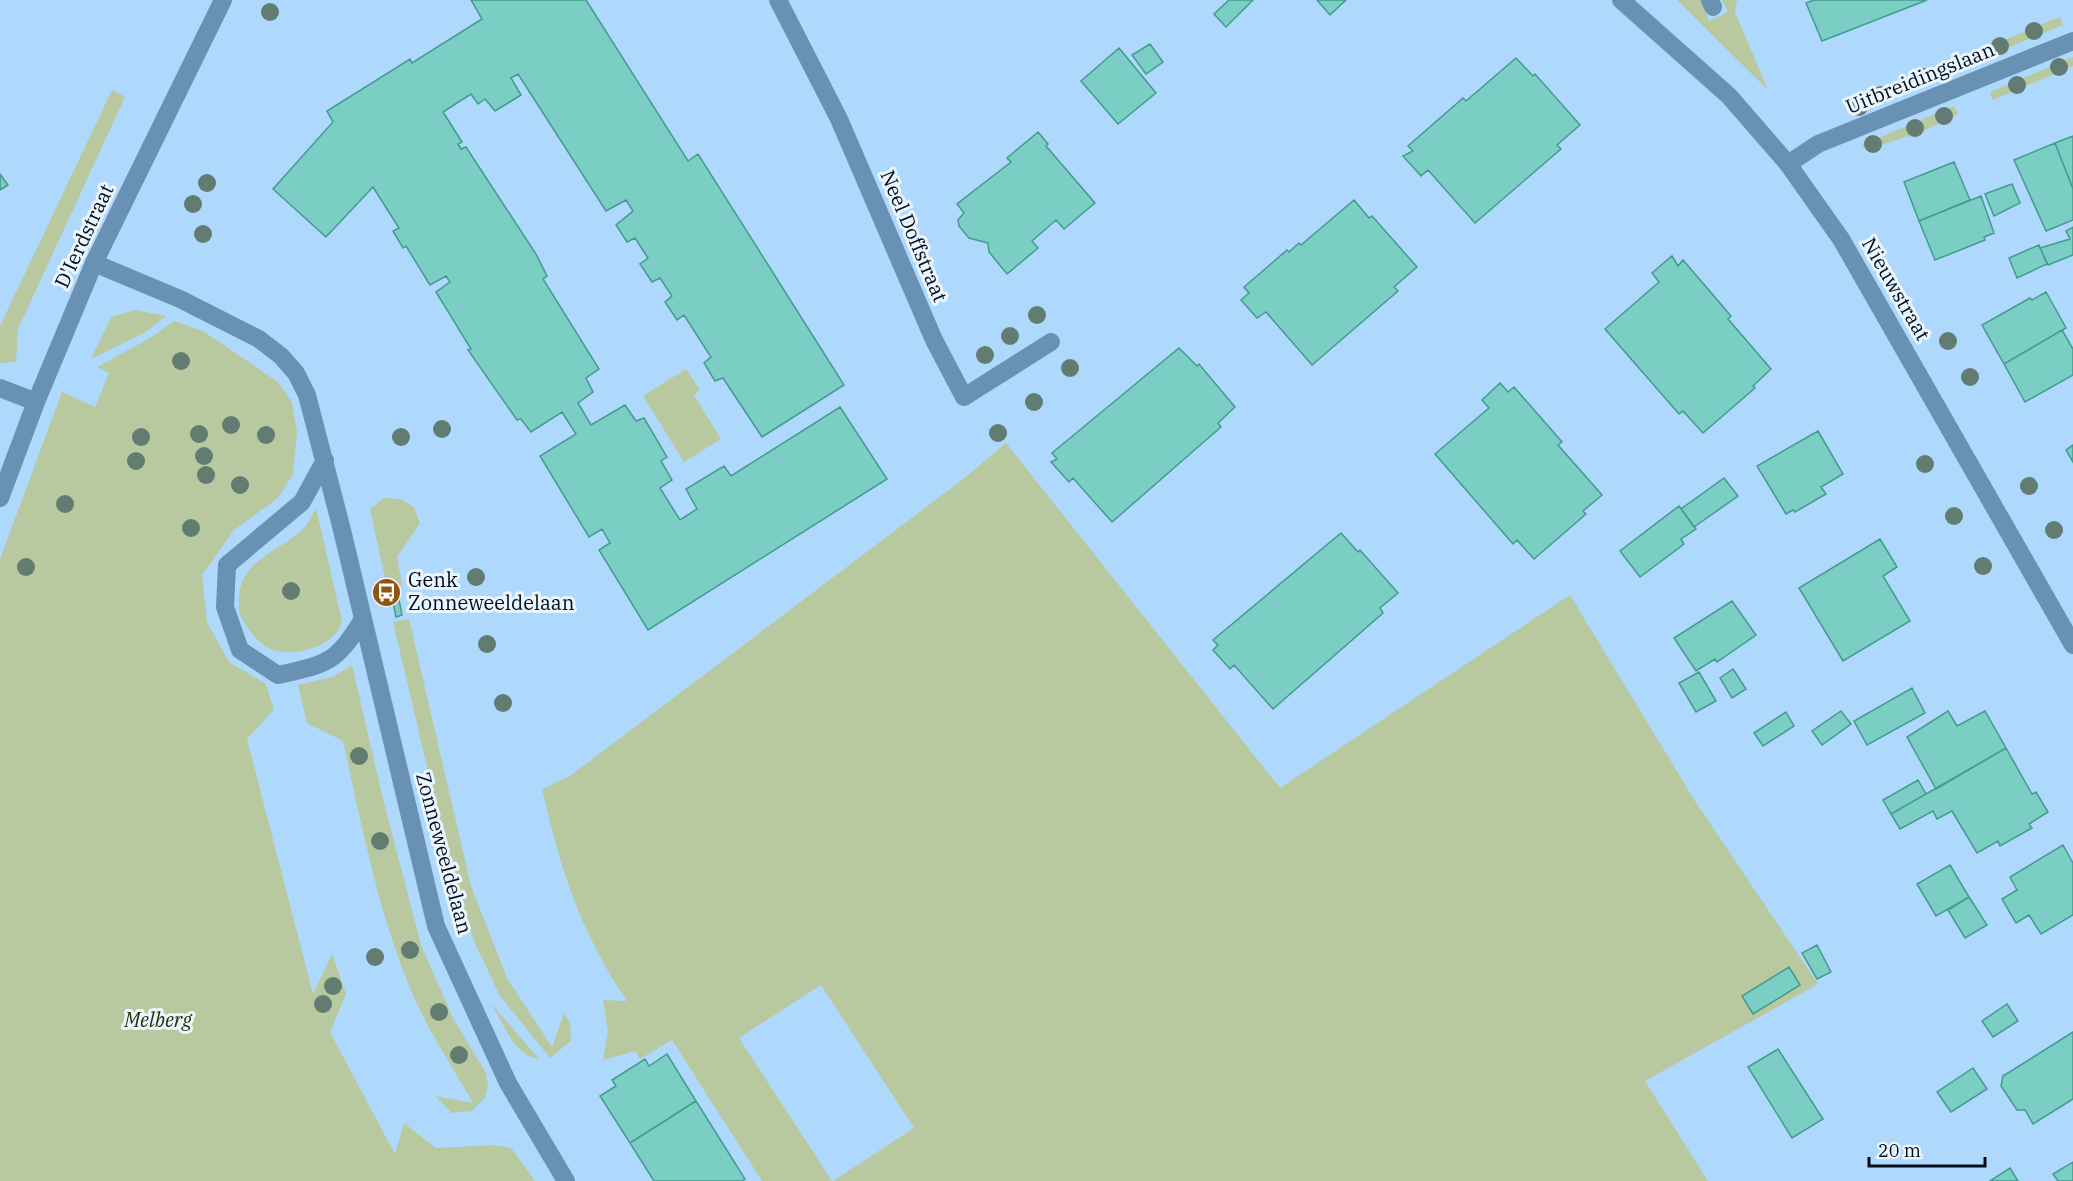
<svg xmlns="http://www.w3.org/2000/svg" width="2073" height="1181" font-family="'IBM Plex Serif',serif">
  <rect width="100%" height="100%" fill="#aed8fc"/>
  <path fill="#b9c99f" d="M1677 0H1701L1709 21 1728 12 1722 0H1737L1735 12 1768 90Z
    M2060 17 2063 25 1973 62 1970 54Z
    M2073 57V66L1993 100 1990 92Z
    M1935 69 1939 76 1850 114 1846 106Z
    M112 90 125 97 18 329 16 362 0 363V326Z
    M1954 106 1958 114 1924 131 1866 150 1862 145Z
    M135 310 166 316 146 332 91 359 111 317Z
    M174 321 203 331 278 382 292 402 297 432 293 474 278 498 234 530 202 575 207 622 229 662 266 684 274 710 247 739 313 994 332 954 346 994 330 1032 395 1154 404 1123 436 1148 492 1145 511 1148 535 1181H0V559L62 392 95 407 109 373 97 367 150 338Z
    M686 369 700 390 694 395 721 439 684 462 643 396Z
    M1006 443 1280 788 1570 595 1695 801 1818 984 1645 1081 1708 1181H833L914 1128 821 985 739 1038 832 1181H762L672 1040 640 1059 635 1051 603 1060 608 1031 603 1000 627 1001C580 931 561 871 542 789L570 776 962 480Z
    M384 498 400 499 414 507 420 523 397 557 402 586 387 588 370 509Z
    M316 508 342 621C336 645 299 656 277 651 262 648 248 631 241 617 238 612 239 605 239 599 239 560 281 551 304 528 309 523 312 515 316 508Z
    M409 619 471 886 507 978 552 1047 564 1013 570 1023 571 1041 550 1058 500 996 475 943 452 873 393 622Z
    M352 665 382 795 421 945 453 1018 486 1073 488 1087 484 1099 471 1111 452 1113 435 1096 473 1103C451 1064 425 1026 408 983 377 906 361 822 343 741L307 723 298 685 332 677Z
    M491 1003 539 1059C514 1056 503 1022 491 1003Z"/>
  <path fill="#7acec3" stroke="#449a8f" stroke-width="1.5" d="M471 0H586L688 161 698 154 844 385 762 437 723 378 715 381 704 363 711 357 684 315 677 320 665 302 672 296 660 278 652 282 640 264 648 258 635 238 627 242 616 225 633 211 626 200 606 211 518 74 511 78 521 95 495 111 485 99 478 104 471 94 443 112 462 142 458 144 461 149 466 147 536 254 547 276 543 279 599 369 586 378 593 392 578 403 591 425 625 405 636 421 644 418 667 457 661 461 672 480 660 488 680 520 697 509 686 489 724 466 731 476 840 407 887 479 648 630 599 550 610 543 602 529 589 537 540 456 576 434 562 412 531 432 521 419 517 420 468 350 471 349 436 292 450 282 446 276 430 285 406 246 403 248 393 231 399 228 373 187 326 237 273 189 333 122 327 111 410 59 412 63 482 19Z
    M1229 0H1253L1226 27 1214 14Z
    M1317 0H1346L1330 15Z
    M1814 0H1927L1822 41 1806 3Z
    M1150 44 1163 62 1146 74 1132 55Z
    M1119 48 1156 93 1118 124 1081 81Z
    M1516 58 1533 76 1535 74 1580 125 1557 145 1561 149 1475 223 1428 170 1421 176 1403 156 1413 151 1408 146 1463 98 1466 101Z
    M1038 132 1048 144 1046 146 1095 203 1064 229 1056 220 1032 241 1038 248 1007 274 989 252 988 243 969 238 959 226 958 220 964 213 957 204 1011 162 1007 158Z
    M2073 136V189L2055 143Z
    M2055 143 2073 189V220L2046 231 2014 160Z
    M1954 162 1970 200 1919 221 1904 182Z
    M0 174 8 185 0 190Z
    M2012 184 2020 203 1994 216 1985 194Z
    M1981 196 1994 233 1984 237 1985 240 1935 260 1919 221Z
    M1354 200 1369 218 1372 216 1417 267 1394 287 1398 291 1312 365 1266 312 1257 318 1241 300 1249 293 1244 287 1287 250 1289 252 1299 243 1301 245Z
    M2073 227V255L2048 265 2040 248 2070 239 2066 231Z
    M2039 245 2047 264 2017 278 2009 258Z
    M1672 256 1678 266 1683 260 1731 316 1728 319 1771 369 1753 386 1755 388 1703 433 1683 411 1679 414 1605 329 1659 282 1652 273Z
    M2046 292 2066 328 2004 364 1982 325 2030 298 2032 300Z
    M2062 330 2073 349V375L2025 402 2004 364Z
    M1179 348 1197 366 1199 364 1235 407 1218 423 1221 427 1112 522 1073 478 1069 482 1051 462 1057 459 1052 453Z
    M1500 383 1508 392 1514 387 1562 442 1558 445 1602 495 1583 511 1586 514 1534 559 1517 540 1513 544 1435 454 1489 408 1482 400Z
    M1818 431 1843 474 1821 487 1826 494 1795 512 1793 510 1786 514 1757 466Z
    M2073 445V462L2066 450Z
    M1724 478 1738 496 1694 527 1681 509Z
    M1679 506 1696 529 1681 539 1684 544 1640 577 1620 551Z
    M1341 533 1358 552 1360 550 1398 593 1380 608 1383 613 1273 709 1234 665 1230 669 1213 650 1218 645 1213 640Z
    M1880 539 1897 567 1883 576 1910 621 1843 661 1799 588Z
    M398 595 402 615 396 617 392 596Z
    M1732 601 1756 635 1717 662 1715 659 1696 671 1674 638Z
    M1733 669 1746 689 1732 698 1720 678Z
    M1699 672 1716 701 1696 712 1679 683Z
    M1912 688 1925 713 1867 745 1854 721Z
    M1841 711 1851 724 1822 745 1812 731Z
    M1948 711 1957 726 1985 711 2006 748 1936 789 1907 737Z
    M1786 712 1794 726 1763 746 1754 733Z
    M2006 748 2032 794 2036 792 2048 812 2029 824 2032 828 2000 846 1998 841 1977 853 1952 811 1937 819 1933 811 1900 829 1891 814Z
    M1918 780 1926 794 1891 814 1883 800Z
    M2063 845 2073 863V915L2041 934 2029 915 2016 923 2002 899 2017 890 2010 877Z
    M1950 865 1969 897 1936 916 1917 884Z
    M1969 897 1987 925 1965 938 1948 910Z
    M1817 945 1831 972 1817 979 1802 953Z
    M1789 967 1800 985 1753 1014 1742 996Z
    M2007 1004 2018 1021 1993 1037 1982 1021Z
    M2073 1032V1099L2033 1124 2025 1110H2017L2001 1086 2003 1076Z
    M1778 1049 1823 1119 1792 1138 1748 1067Z
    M667 1054 696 1101 630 1143 600 1096 616 1086 612 1080 645 1059 649 1066Z
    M1973 1068 1987 1089 1951 1112 1937 1092Z
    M696 1101 745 1179 742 1181H654L630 1143Z
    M2073 1162V1181H2058L2053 1174Z
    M2010 1168 2018 1181H1990Z"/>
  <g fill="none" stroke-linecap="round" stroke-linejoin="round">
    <path stroke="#6991b3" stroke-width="18" d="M778 0 839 119 934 340 964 397 1051 342
      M1621 0 1729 96 1788 164 1841 239 2073 645
      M1710 0 1713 7
      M1788 164 1818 144 2073 41
      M94 263 180 299 259 339 281 356 296 373 307 395 342 530 436 926 508 1083 566 1181
      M0 388 36 402
      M325 460 302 502 227 565 225 607 240 650 278 675C328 664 336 663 363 619
      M0 498 36 402 94 263 223 0"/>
  </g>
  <g fill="#627c71">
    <circle cx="270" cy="12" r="9"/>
    <circle cx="2034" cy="31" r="9"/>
    <circle cx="2000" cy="46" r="9"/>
    <circle cx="2059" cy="67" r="9"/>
    <circle cx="1925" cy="77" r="9"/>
    <circle cx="2017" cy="85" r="9"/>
    <circle cx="1881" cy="95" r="9"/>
    <circle cx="1859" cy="107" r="9"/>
    <circle cx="1944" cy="116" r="9"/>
    <circle cx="1915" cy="128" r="9"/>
    <circle cx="1873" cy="144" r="9"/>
    <circle cx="207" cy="183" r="9"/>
    <circle cx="193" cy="204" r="9"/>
    <circle cx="203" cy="234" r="9"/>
    <circle cx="1037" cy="315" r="9"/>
    <circle cx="1010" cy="336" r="9"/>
    <circle cx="1948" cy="341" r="9"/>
    <circle cx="985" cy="355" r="9"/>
    <circle cx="181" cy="361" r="9"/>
    <circle cx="1070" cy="368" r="9"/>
    <circle cx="1970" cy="377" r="9"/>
    <circle cx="1034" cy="402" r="9"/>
    <circle cx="231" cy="425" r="9"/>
    <circle cx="442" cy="429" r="9"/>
    <circle cx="998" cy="433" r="9"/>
    <circle cx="199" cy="434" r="9"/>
    <circle cx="266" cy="435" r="9"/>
    <circle cx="141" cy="437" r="9"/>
    <circle cx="401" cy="437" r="9"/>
    <circle cx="204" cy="456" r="9"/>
    <circle cx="136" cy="461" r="9"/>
    <circle cx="1925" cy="464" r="9"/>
    <circle cx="206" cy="475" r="9"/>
    <circle cx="240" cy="485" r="9"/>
    <circle cx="2029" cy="486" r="9"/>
    <circle cx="65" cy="504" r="9"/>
    <circle cx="1954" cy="516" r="9"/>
    <circle cx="191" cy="528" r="9"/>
    <circle cx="2054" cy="530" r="9"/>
    <circle cx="1983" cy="566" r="9"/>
    <circle cx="26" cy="567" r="9"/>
    <circle cx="476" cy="577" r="9"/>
    <circle cx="291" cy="591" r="9"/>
    <circle cx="487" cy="644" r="9"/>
    <circle cx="503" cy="703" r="9"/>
    <circle cx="359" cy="756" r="9"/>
    <circle cx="380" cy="841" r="9"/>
    <circle cx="410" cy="950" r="9"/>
    <circle cx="375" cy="957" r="9"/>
    <circle cx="333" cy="986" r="9"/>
    <circle cx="323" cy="1004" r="9"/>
    <circle cx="439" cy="1012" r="9"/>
    <circle cx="459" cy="1055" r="9"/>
  </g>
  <defs>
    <symbol id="bus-disc" viewBox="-11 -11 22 22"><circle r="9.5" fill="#8f560f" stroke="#ebf5fe"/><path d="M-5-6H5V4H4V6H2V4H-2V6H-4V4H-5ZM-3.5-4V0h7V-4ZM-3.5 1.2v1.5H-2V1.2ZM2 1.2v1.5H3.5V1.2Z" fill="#fff"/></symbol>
  </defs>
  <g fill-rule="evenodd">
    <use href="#bus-disc" x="370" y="576" width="33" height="33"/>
  </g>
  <g text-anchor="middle" stroke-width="6" stroke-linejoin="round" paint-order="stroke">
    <g font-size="20" fill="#000e1d" stroke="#ebf5fe">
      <text transform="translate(1920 78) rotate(-22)" y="7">Uitbreidingslaan</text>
      <text transform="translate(84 236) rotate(-65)" y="7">D'Ierdstraat</text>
      <text transform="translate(914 236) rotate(67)" y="7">Neel Doffstraat</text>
      <text transform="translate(1896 289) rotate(60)" y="7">Nieuwstraat</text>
      <text transform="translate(444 853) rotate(75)" y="7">Zonneweeldelaan</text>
    </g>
    <g font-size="20" fill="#000e1d" stroke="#ebf5fe" text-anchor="start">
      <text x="408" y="587">Genk<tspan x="408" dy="23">Zonneweeldelaan</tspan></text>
    </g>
    <g font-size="20" font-style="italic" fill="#233000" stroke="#ebf5fe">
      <text x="158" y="1027">Melberg</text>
    </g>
  </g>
  <path d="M1869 1157v9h116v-9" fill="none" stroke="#000e1d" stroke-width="3"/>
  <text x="1878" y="1157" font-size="18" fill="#000e1d" stroke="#ebf5fe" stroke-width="4.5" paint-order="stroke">20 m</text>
</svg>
